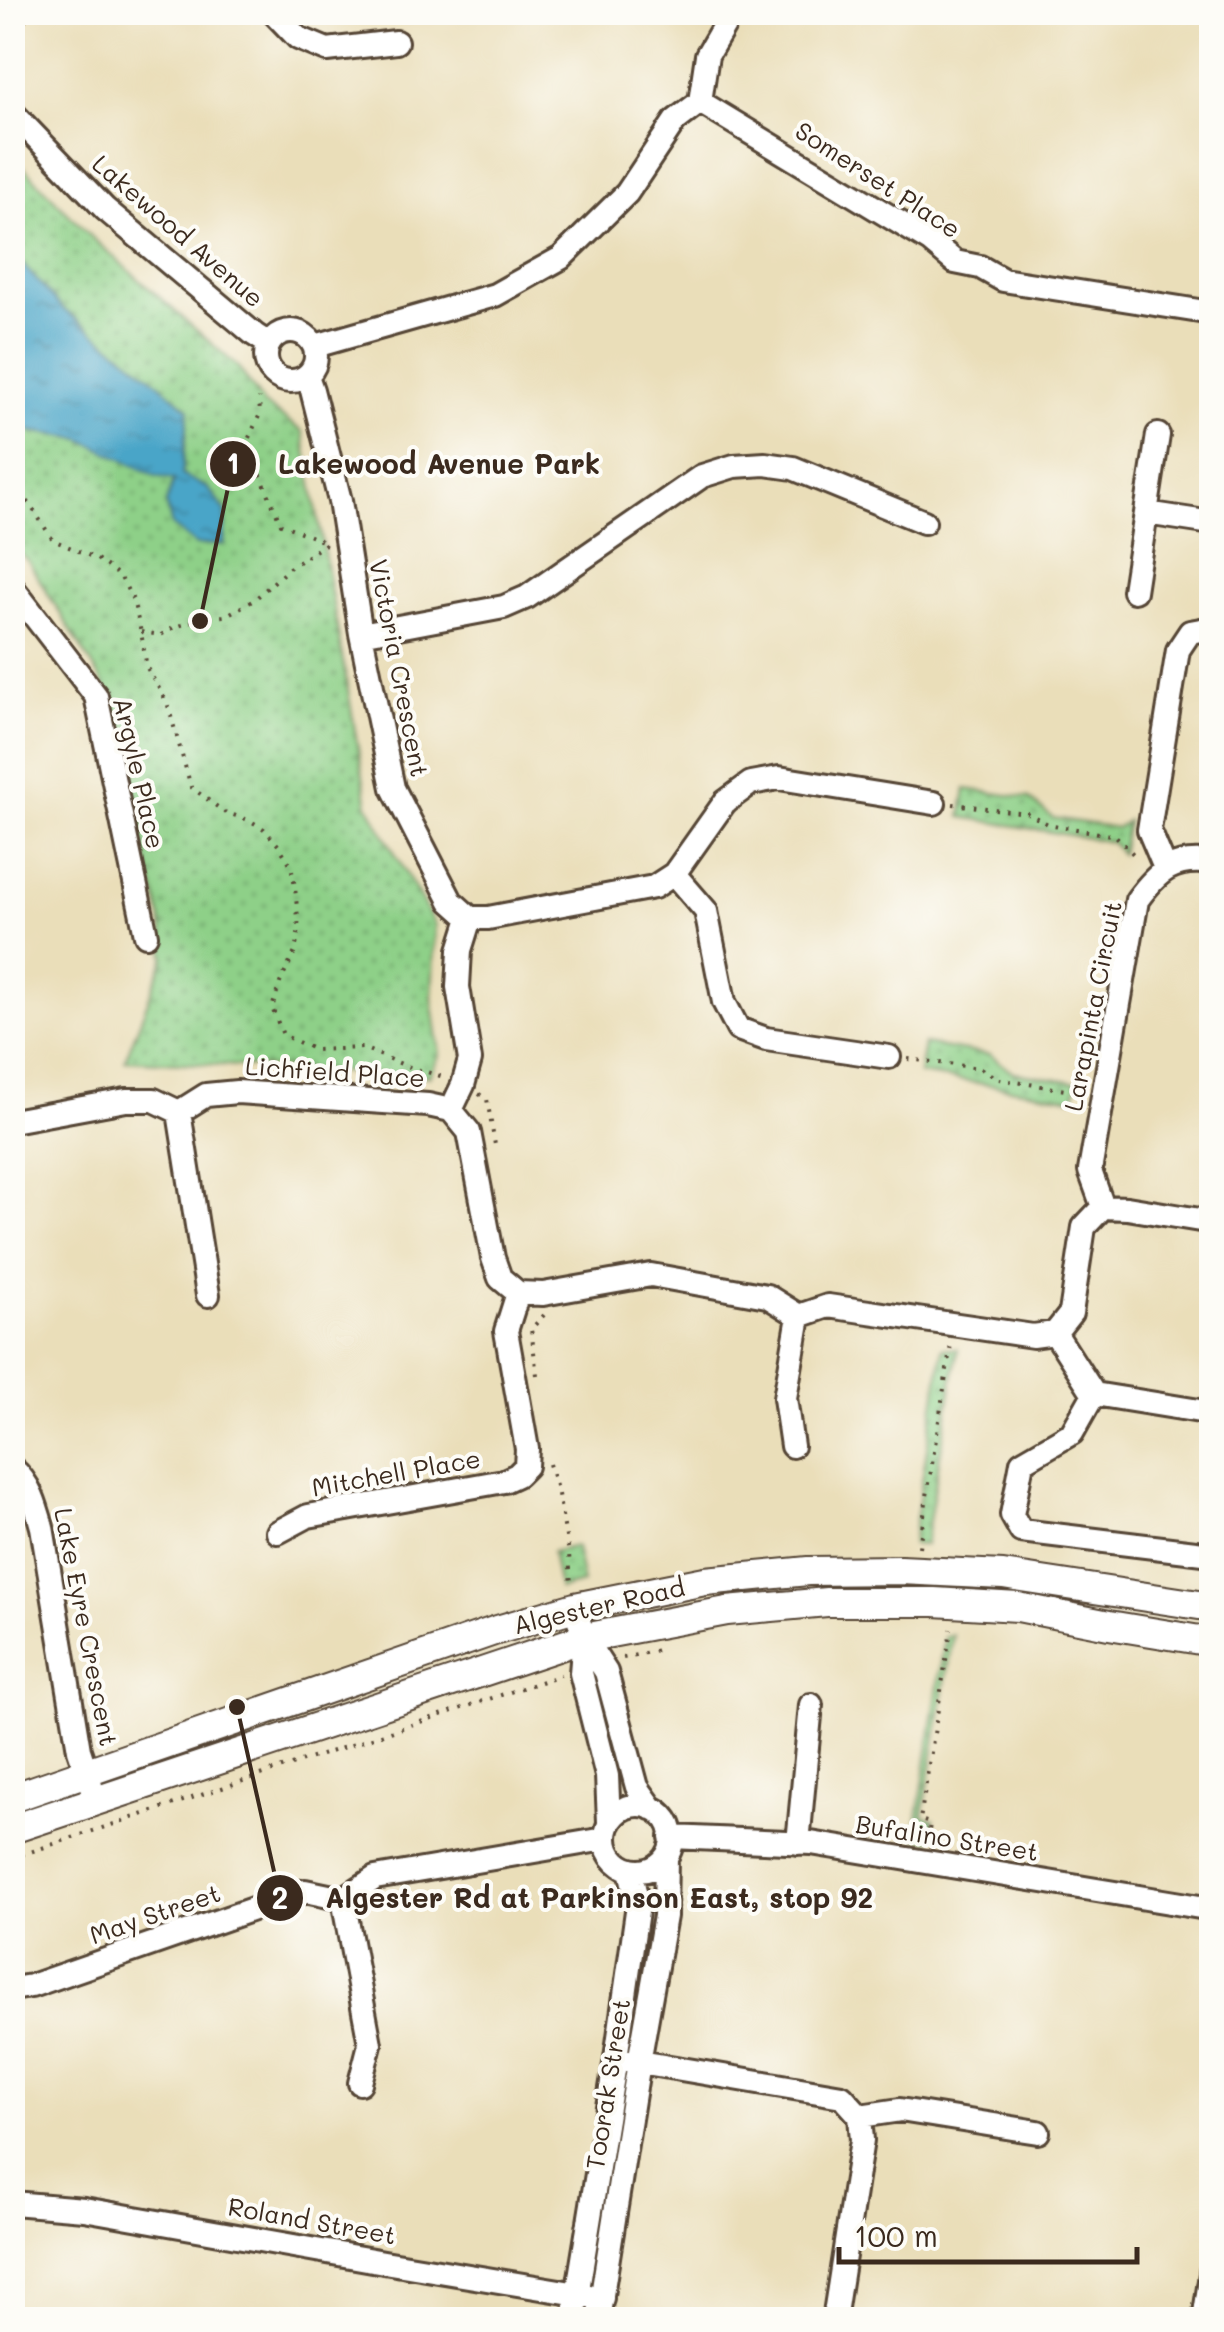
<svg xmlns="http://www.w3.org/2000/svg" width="1224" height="2332" font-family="Mali,sans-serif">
  <defs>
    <pattern id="green-dots" width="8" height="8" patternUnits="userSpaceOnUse" patternTransform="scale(2.5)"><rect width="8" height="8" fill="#8ed088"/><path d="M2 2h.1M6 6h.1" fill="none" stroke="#75a96f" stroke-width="1.8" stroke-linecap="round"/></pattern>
    <pattern id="water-ripples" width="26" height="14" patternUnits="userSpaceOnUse" patternTransform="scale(2.5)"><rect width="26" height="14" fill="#4aa5c8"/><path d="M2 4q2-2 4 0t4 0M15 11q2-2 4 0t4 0" fill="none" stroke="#3f87a2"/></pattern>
  </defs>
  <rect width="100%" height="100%" fill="#fdfcf7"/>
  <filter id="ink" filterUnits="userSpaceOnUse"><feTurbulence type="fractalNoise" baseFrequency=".01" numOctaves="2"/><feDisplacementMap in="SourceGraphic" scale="20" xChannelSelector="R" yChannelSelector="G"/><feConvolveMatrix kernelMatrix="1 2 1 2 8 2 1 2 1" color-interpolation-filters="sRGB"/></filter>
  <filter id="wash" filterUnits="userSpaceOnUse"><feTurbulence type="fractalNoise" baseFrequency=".0048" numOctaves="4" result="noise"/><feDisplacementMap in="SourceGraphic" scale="40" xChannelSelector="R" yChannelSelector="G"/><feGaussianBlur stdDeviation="2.25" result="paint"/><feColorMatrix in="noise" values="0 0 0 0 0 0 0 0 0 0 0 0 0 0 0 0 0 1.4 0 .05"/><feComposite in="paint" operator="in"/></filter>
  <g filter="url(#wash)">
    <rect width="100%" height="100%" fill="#eadeb9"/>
    <path fill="url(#green-dots)" stroke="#647d53" stroke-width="2.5" d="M13 156 88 234 238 367 264 404 303 432 368 805 435 925 432 998 440 1054 429 1076 125 1060 165 957 161 916 102 681 28 561 13 547Z
      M966 789 1028 798 1053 818 1117 828 1127 821 1121 854 1111 842 961 817Z
      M924 1044 990 1055 1013 1072 1077 1082 1074 1098 919 1074Z
      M943 1348 958 1349 925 1545 912 1544Z
      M576 1546 583 1583 559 1589 552 1552Z
      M953 1635 923 1816 934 1819 931 1841 915 1838 945 1637Z"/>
    <path fill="url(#water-ripples)" stroke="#426873" stroke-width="2.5" d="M13 254 63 309 136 364 189 409 182 475 208 488 226 512 224 544 196 545 172 526 166 503 174 480 156 476 81 439 16 429 13 426Z"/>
  </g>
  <g filter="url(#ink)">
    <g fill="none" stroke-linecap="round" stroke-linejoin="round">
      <defs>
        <path id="minor" d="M273 12 298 38 327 50 396 42
          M12 14 16 12
          M700 102 930 241 955 262 980 267 1003 280 1212 313
          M12 112 105 209 255 335 269 344
          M266 356a25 25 0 1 1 50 0a25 25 0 1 1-50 0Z
          M315 346 495 295 561 258 627 193 675 121 700 102 707 55 732 12
          M307 376 312 390 340 501 361 634 393 788 451 901 470 918H488L654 887 674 874 725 802 751 783 779 778 934 803
          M1146 513 1212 523
          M12 587 96 696 146 935
          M1134 591 1158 435
          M361 634 504 607 527 597 702 476 734 466 765 464 793 468 924 522
          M1165 868 1149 830 1178 650 1190 632 1212 628
          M674 874 706 911 724 1002 738 1029 766 1039 889 1057
          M451 1110 463 1085 470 1060 458 987 460 950 470 918
          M179 1112 208 1295
          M12 1121 126 1100H154L179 1112 206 1095 237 1092 428 1105 451 1110 469 1132 493 1258 500 1278 518 1293 543 1294 651 1275 767 1296 799 1316 828 1306 1033 1336 1055 1333
          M1103 1207 1090 1171 1137 900C1158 871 1174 857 1212 863
          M1103 1207 1127 1208 1212 1222
          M1055 1333 1094 1394 1212 1413
          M1055 1333 1071 1313 1084 1227 1103 1207
          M1094 1394 1072 1433 1022 1462 1012 1515 1021 1531 1212 1554
          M792 1446 785 1398 799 1316
          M12 1468C30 1483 36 1505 42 1527L79 1750 91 1786
          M278 1532 308 1516 504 1481 517 1475 526 1466 527 1449 506 1331 518 1293
          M575 1607 584 1638 606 1672 637 1787 652 1808
          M584 1638 581 1673 607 1776 609 1822
          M606 1838a33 33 0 1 1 66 0a33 33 0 1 1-66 0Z
          M671 1837 811 1843 1212 1909
          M798 1843 811 1705
          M343 1899 370 2044 360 2083
          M12 1989 31 1986 305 1891 343 1899 375 1878 605 1839
          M616 2058 842 2096 860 2116 862 2140 834 2320
          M860 2116 900 2110 1038 2132
          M12 2203 84 2209 384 2262 602 2298
          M573 2320 616 2058 638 1904 630 1870
          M598 2320 639 2062 665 1916 666 1857
          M1204 2320 1212 2267"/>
        <path id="major" d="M12 1798 494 1631 575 1607 705 1581 808 1571 901 1570 1003 1575 1212 1607
          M12 1829 584 1638 727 1611 827 1602H934L1018 1607 1109 1625 1212 1642"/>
      </defs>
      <use href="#minor" stroke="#554535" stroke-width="28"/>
      <use href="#major" stroke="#554535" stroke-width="32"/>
      <path stroke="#554535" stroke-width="4" stroke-dasharray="2.5 8" stroke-linecap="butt" d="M12 488 23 494 53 540 97 559 120 576 133 600 141 632 147 668 167 702 191 787 224 812 249 820 264 829 279 846 291 865 295 887 299 929 295 952 280 983 272 1008 283 1035 315 1050 363 1048 406 1066 444 1077
        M141 632 161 635 173 628 202 618 225 616 254 600 289 568 327 543 281 524 247 442 260 414 259 398
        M953 804 1027 813 1048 824 1116 836 1136 857
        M908 1059 980 1068 998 1079 1084 1093
        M479 1094 487 1099 495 1145
        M537 1375 531 1329 544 1315
        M549 1464 557 1489 569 1553 571 1587
        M919 1547 951 1344
        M623 1658 662 1649
        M928 1840 930 1823 920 1820 951 1629
        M12 1858 561 1675"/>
      <use href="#minor" stroke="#fff" stroke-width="22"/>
      <use href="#major" stroke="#fff" stroke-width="28"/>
    </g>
  </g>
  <g text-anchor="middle" stroke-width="8" stroke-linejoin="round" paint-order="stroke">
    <g font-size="25" fill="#3b2a1e" stroke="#fdfcf7">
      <text transform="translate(878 180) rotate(33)" y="9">Somerset Place</text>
      <text transform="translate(178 231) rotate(41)" y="9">Lakewood Avenue</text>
      <text transform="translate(399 668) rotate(79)" y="9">Victoria Crescent</text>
      <text transform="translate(139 773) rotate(77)" y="9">Argyle Place</text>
      <text transform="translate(1093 1006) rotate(-79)" y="9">Larapinta Circuit</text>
      <text transform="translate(335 1072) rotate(4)" y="9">Lichfield Place</text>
      <text transform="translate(396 1473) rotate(-10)" y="9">Mitchell Place</text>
      <text transform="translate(599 1606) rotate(-13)" y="9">Algester Road</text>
      <text transform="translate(86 1627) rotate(79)" y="9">Lake Eyre Crescent</text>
      <text transform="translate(947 1838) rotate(9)" y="9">Bufalino Street</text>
      <text transform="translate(155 1914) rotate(-19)" y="9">May Street</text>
      <text transform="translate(608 2084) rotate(-81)" y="9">Toorak Street</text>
      <text transform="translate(312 2221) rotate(10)" y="9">Roland Street</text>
    </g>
  </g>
  <path fill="none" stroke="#3b2a1e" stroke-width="4" d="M200 621L233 464M237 1707L280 1898"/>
  <g fill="#3b2a1e" stroke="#fdfcf7" stroke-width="4">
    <circle cx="200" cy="621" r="10"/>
    <circle cx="237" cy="1707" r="10"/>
    <circle cx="233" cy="464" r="25"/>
    <circle cx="280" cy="1898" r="25"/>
  </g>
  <g font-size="30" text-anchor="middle" font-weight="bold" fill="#fff">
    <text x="233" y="474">1</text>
    <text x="280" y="1909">2</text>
  </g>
  <g font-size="28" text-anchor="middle" font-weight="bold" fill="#3b2a1e" stroke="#fdfcf7" stroke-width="8" stroke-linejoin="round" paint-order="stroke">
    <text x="439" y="474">Lakewood Avenue Park</text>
    <text x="599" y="1908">Algester Rd at Parkinson East, stop 92</text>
  </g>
  <rect width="1224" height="2332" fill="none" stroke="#fdfcf7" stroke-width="50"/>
  <path d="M839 2247v15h298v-15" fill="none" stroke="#3b2a1e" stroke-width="5"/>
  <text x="854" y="2247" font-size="30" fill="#3b2a1e" stroke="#fdfcf7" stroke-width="8" paint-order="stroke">100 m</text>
</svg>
